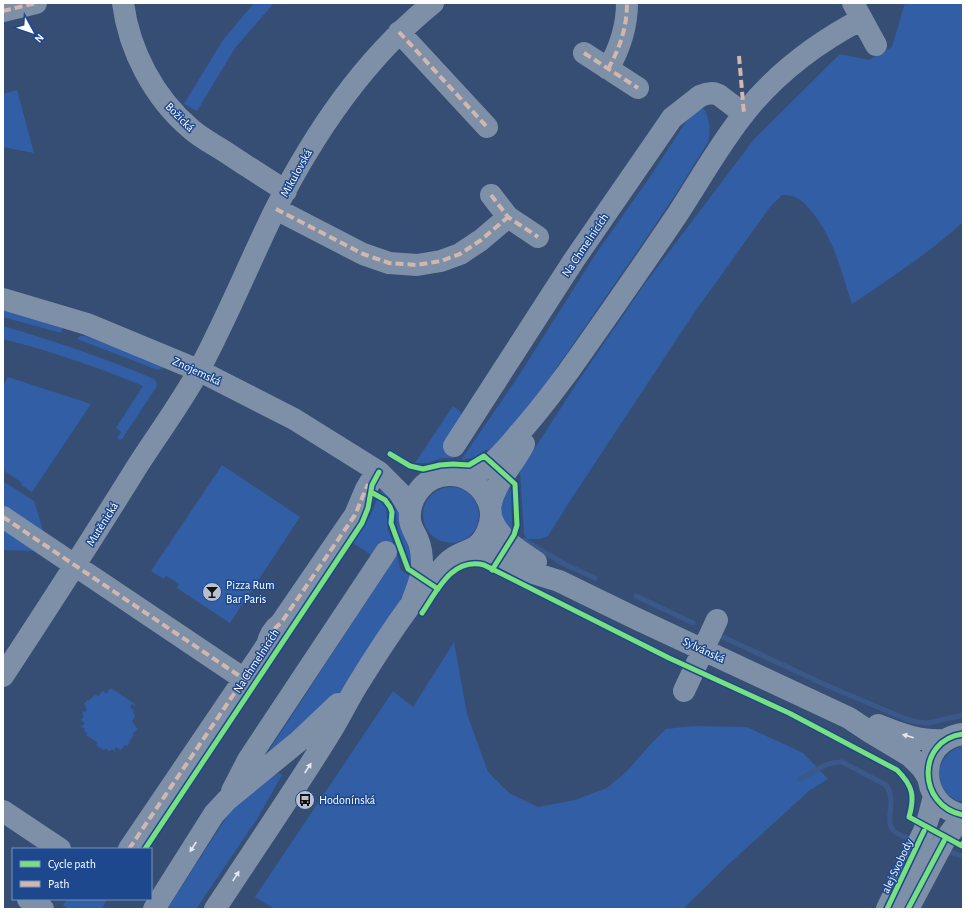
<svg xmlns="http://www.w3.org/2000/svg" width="966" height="912" font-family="'Alegreya Sans',sans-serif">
  <rect width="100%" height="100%" fill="#374e74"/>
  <path fill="#315ea4" d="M254 3H274L235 48 197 111 184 104 223 40Z
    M905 3H963V222C929 253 891 278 852 304 841 271 834 238 811 211 806 204 800 198 792 196 789 195 785 195 782 195L770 207 694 313 568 504 548 536 540 539H527L524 534 520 471 577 383 644 285 755 138 840 54 869 60 892 47Z
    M17 90 34 153 3 147V94Z
    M699 107 705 110C710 121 711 130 708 142L677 192 647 237 540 392 493 450H485L476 457 461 460 518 377 595 255 650 177 691 114Z
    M3 310 63 328 61 333 3 317Z
    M3 326C54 341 105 358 154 379L156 382 157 386 122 439 120 440 117 438 121 432 116 428 143 386C97 367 51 351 3 339Z
    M80 336H85L165 364 163 368 158 370 77 339Z
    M8 377 91 404 32 492 21 485 22 483 3 470V386Z
    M453 406 460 411 464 419 458 454 453 458H442L428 463H415Z
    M222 465 300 517 230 623 177 588 179 584 166 576 164 579 151 571Z
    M3 481 34 501 46 540 3 508Z
    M383 486 398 499 414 567 409 562 398 531 395 507 391 500 380 492Z
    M509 486 511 492 512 527 508 535 498 511Z
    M423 515a28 28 0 1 1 56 0a28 28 0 1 1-56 0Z
    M377 499 383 503 386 508 388 530 397 553 400 569 412 578 399 604 340 693 330 704 268 752 395 558 373 556 353 543 371 514Z
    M3 525 39 551 3 550Z
    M454 642 467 714 488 772 509 793 538 807 575 800 607 788 626 772 649 746 666 729 693 726 747 727 803 753 828 779 810 790 731 862 683 909H275L255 897 393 691 413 707Z
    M111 688 136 705 135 706 132 704 130 708 134 710 133 713 135 715 134 717 136 719 134 718 132 721 137 729 135 732H133L134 734 130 741 128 740 130 742 127 746 125 745 121 750 116 747 114 750 116 751 115 752 112 749 110 751 106 749 103 750 96 745 98 743 86 735 87 733 84 731 85 729 81 726V725L83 726 85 723 81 720 84 716 82 715 83 713 81 711 85 712 87 709 85 707 86 706 84 704 87 700 89 701 90 699H91L95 694 98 696 103 691 107 694 109 689 110 690Z
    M963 746V802C931 795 932 754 963 746Z
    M280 773 282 775 257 819 196 909H167L235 804 263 782Z
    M67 899H107L102 909H68L63 905Z"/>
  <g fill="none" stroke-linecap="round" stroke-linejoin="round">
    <path stroke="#3b588b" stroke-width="5" d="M524 540 566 565 595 578
      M636 596 693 623
      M723 637 828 686 906 719 917 722 928 723 963 715
      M800 779C814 772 827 761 842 762L886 785C898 802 883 821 894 831 899 836 908 838 915 840
      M945 850 961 856 963 855"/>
    <path stroke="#7e8fa8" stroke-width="22" d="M123 3C129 50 154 98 191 129 201 138 213 144 224 151 245 165 265 178 286 191
      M853 3 876 45
      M3 11 36 3
      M399 32 487 127
      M584 53 638 88
      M608 69C620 48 627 27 627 3
      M491 195 508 217 538 237
      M276 209 363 254 389 263 417 265 441 261 460 254 481 240 508 217
      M3 299 87 324 198 370 294 419 379 472 399 492 410 510
      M454 446 574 260 672 118 700 96 706 94 713 93 719 95 744 114
      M468 478C491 468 506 449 522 430 539 411 553 392 568 372 605 320 641 268 677 215 700 180 720 143 747 110 778 72 818 42 862 19
      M490 507C495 481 513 466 524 444
      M3 517 244 679
      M491 517C498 538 518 550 536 562
      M469 551H486L497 554 530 572 559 581 637 619 849 718 870 732 910 756 922 768 927 776
      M3 676C49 606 94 536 138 465 158 434 181 403 199 370 227 318 249 263 275 210 315 132 364 59 433 3
      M684 691 717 620
      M878 725C900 734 921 742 946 740
      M963 734C916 740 917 806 963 815
      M232 791 248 760 386 552
      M3 811 60 849
      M129 849 267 645C269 636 273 629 281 623L355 515 366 489 377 471
      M28 899 43 909
      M154 909 214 814 227 800 299 741 338 704
      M215 909C253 851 293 793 330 733 340 717 348 700 358 684 374 658 391 632 409 607 414 601 420 597 424 591 432 581 439 570 449 561 464 548 477 554 487 532 500 505 478 474 449 475 426 475 408 497 410 520 411 528 415 533 418 540 421 547 422 556 422 564 423 578 415 592 411 605
      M887 909 924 831 929 816 934 796
      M908 909 944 841 963 816"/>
    <path stroke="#d1b7ad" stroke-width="4" stroke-dasharray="8 4" stroke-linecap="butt" d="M3 11 36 3
      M399 32 487 127
      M584 53 638 88
      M739 56 744 114
      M608 69C620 48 627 27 627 3
      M491 195 508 217 538 237
      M276 209 363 254 389 263 417 265 441 261 460 254 481 240 508 217
      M3 517 244 679
      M129 849 267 645C269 636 273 629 281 623L355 515 368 484"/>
    <defs>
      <path id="cycleway" d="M390 454 410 466 423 469 440 465 453 464 469 465 484 456 515 484 517 525 514 535 492 570
        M371 492 385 500 390 507 392 512 391 523 395 534 408 569 438 589
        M422 613C437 591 452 557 484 565L669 658 789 713 897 770C913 786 915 796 909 817L962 846 963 843
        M963 734C916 740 917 806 963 815
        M145 849 362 523 368 508 372 485 379 472
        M887 909 924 831
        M908 909 944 841"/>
    </defs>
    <use href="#cycleway" stroke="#1d488e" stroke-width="8"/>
    <use href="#cycleway" stroke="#77e17e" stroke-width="5"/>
  </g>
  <defs><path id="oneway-solid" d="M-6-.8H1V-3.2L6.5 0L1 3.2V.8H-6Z"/></defs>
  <g fill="#e5e9ee">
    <use href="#oneway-solid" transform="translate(908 736) rotate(-164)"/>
    <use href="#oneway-solid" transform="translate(308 768) rotate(-57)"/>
    <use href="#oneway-solid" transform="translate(193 847) rotate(123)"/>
    <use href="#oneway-solid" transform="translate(236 876) rotate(-57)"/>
  </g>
  <defs>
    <symbol id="bar-disc" viewBox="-11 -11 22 22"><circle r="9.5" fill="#b9c1ce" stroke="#1d488e"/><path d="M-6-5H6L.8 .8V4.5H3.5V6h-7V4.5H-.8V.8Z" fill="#111"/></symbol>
    <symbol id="bus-disc" viewBox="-11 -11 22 22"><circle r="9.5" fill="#b9c1ce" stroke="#1d488e"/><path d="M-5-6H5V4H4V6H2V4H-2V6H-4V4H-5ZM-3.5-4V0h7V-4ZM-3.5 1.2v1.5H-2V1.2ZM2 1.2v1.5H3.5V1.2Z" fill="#111"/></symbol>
  </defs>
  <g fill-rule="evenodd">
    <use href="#bar-disc" x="201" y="581" width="22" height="22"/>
    <use href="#bus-disc" x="294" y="789" width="22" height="22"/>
  </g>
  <g text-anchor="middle" stroke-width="3" stroke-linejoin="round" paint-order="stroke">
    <g font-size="12" fill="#fff" stroke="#1d488e">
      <text transform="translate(180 117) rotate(45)" y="4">Božická</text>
      <text transform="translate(296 173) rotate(-61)" y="4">Mikulovská</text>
      <text transform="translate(585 245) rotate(-56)" y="4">Na Chmelnicích</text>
      <text transform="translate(197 371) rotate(25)" y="4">Znojemská</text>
      <text transform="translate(102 524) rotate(-58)" y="4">Mutěnická</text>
      <text transform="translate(704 650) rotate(25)" y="4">Sylvánská</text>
      <text transform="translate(256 661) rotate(-57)" y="4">Na Chmelnicích</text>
      <text transform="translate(897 866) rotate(-65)" y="4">alej Svobody</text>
    </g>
    <g font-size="12" fill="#fff" stroke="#1d488e" text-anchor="start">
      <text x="226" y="589">Pizza Rum<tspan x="226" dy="14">Bar Paris</tspan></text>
      <text x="319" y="804">Hodonínská</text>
    </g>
  </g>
  <rect width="966" height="912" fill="none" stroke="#ffffff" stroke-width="8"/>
  <rect x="12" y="848" width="140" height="52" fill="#1d488e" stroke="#7791bb"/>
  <rect x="20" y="861" width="20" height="6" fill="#77e17e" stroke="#7791bb"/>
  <text x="48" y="868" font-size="12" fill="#ffffff">Cycle path</text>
  <rect x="20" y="881" width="20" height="6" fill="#d1b7ad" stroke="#7791bb"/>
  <text x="48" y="888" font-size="12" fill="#ffffff">Path</text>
  <g transform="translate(32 32) rotate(130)" stroke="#1d488e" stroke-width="3" paint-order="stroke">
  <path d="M0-3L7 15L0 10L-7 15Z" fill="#ffffff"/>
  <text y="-6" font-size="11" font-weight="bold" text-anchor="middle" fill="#ffffff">N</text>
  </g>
</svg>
